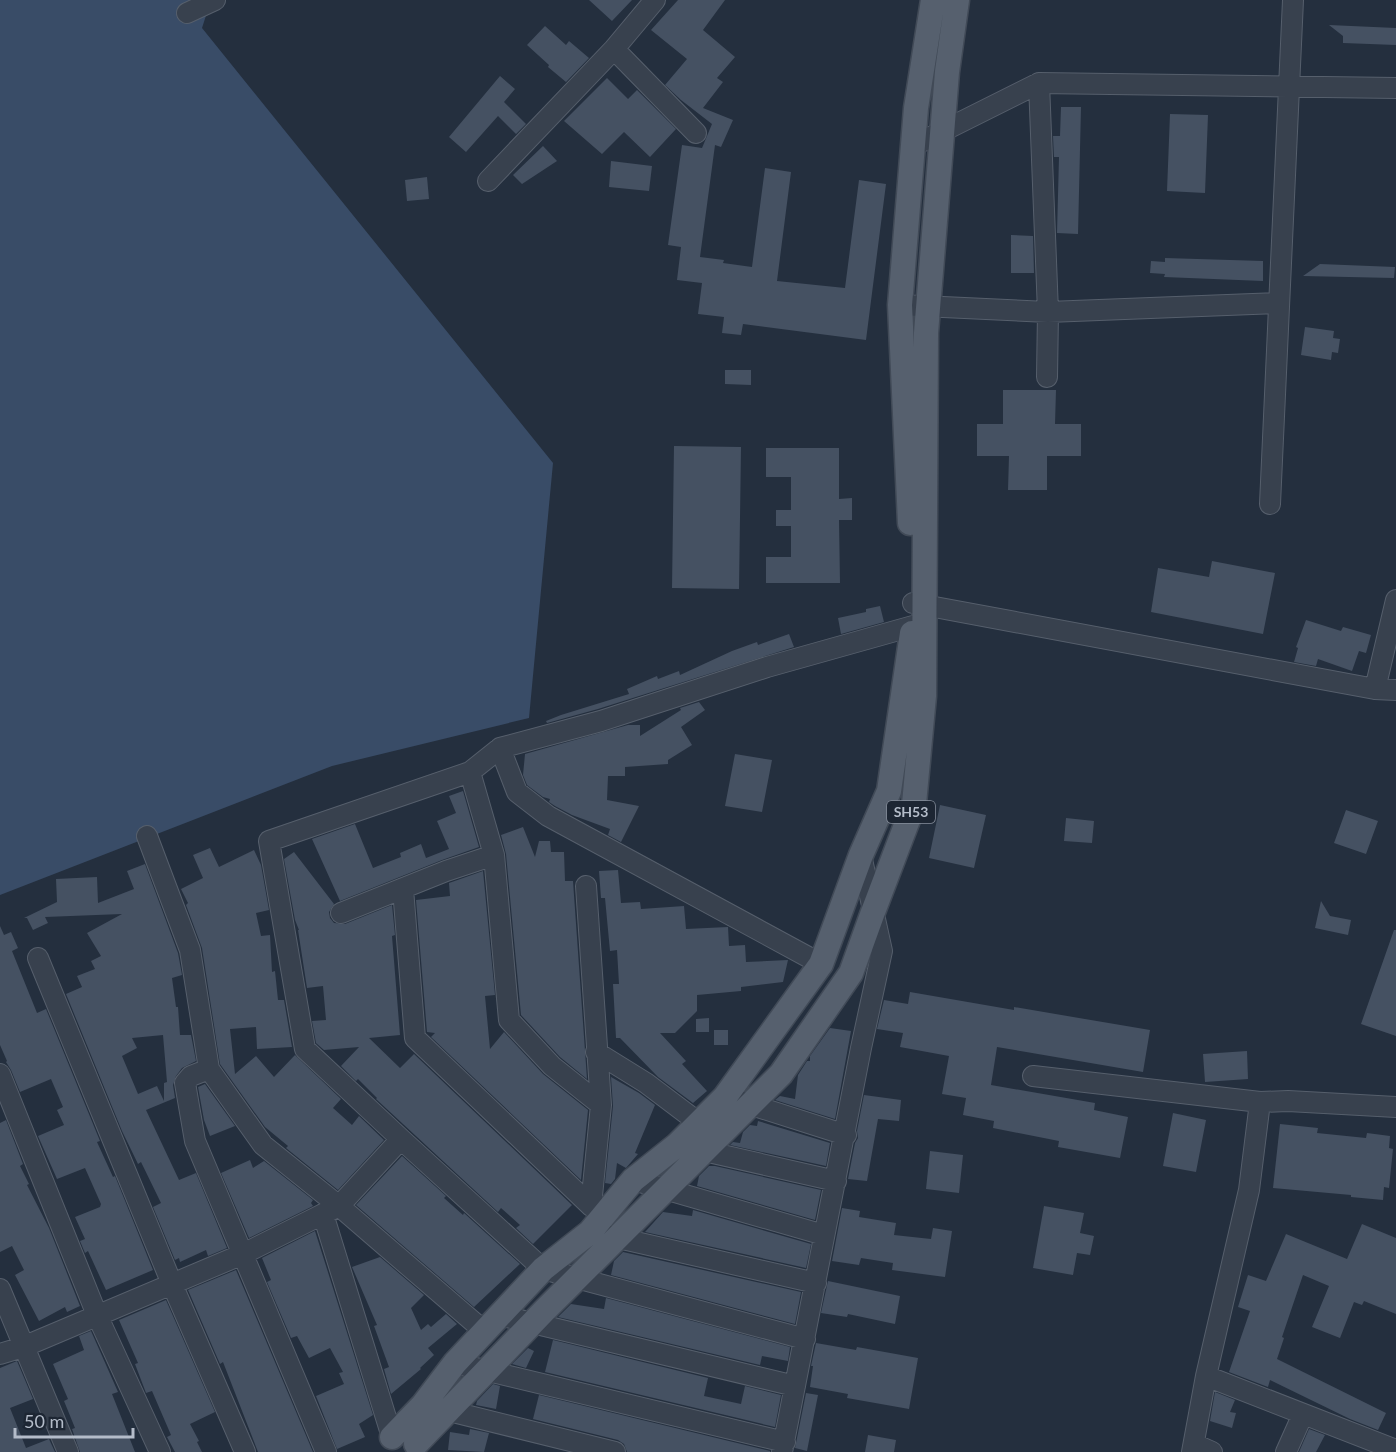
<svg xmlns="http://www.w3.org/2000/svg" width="1396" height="1452" font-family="Lato,sans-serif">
  <rect width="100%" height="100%" fill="#242f3e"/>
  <path fill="#394c67" d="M0 0H211L202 28 553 463 529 718 332 766 0 895Z"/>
  <path fill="#455162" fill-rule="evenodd" d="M589 0H632L612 21Z
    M678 0H725L703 30 735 57 717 78 723 82 703 108 733 120 721 147 715 145 700 257 724 260 723 263 752 267 765 168 791 172 777 281 845 288 859 180 886 184 866 340 743 324 741 335 722 333 724 317 698 314 702 283 677 280 681 247 668 245 682 145 702 148 712 124 681 100 665 85 687 59 651 30Z
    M1329 25 1396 28V45L1343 43V36Z
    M545 26 566 45 569 41 589 58 566 82 548 67 549 65 527 45Z
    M500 76 515 89 504 102 526 124 516 134 498 116 466 152 449 137Z
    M607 78 628 99 637 90 676 129 650 157 624 132 602 154 564 121Z
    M1061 107H1081L1078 234 1057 233 1059 157H1054L1053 136H1060Z
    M1170 114 1208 115 1205 193 1167 191Z
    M543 146 557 161 522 184 513 175Z
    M611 161 652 166 649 191 609 187Z
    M427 177 429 199 407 201 405 180Z
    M1011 235 1033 236 1034 273H1011Z
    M1165 258 1263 261V281L1164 277 1165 274 1150 273 1151 261 1165 262Z
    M1320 264 1395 267 1394 278 1303 276Z
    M1305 327 1334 331 1333 338 1340 339 1338 353 1332 352 1331 360 1301 355Z
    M725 370H751V385L725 384Z
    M1003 390H1056L1055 424H1081V456H1047V490H1008L1009 456H977V424H1003Z
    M674 446 741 447 739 589 672 588Z
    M766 448H839V499L852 498V520H839L840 583H766V557H791V526H776V510H791V477H766Z
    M1212 561 1275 573 1263 634 1151 612 1158 568 1209 577Z
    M880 606 884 622 841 634 838 618 866 612V609Z
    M1306 620 1341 631 1343 627 1371 635 1366 653 1359 651 1352 671 1318 659 1316 666 1294 662 1298 648 1296 647Z
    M789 634 794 647 598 709 547 723 546 721 561 715 629 694 627 689 657 676 658 679 679 671 680 675 732 651 757 642 758 645Z
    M699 702 705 710 681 727 692 745 668 760V764L625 767V776H608L607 800 639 806 621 842 608 835 610 829 572 815 555 806 549 802 550 799 543 797 527 785 523 775 525 754 628 725H640V736L681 710 680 708Z
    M735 754 772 760 762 812 725 806Z
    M463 791 479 847 442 860 340 901 312 839 355 824 373 868 401 857 400 853 421 844 426 858 449 849 437 821 456 813 449 796Z
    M940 805 986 815 974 868 929 858Z
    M1346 810 1378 821 1366 854 1334 843Z
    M1066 818 1094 821 1092 843 1064 841Z
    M523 827 535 857 539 841H550L551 852H564L565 881H573L587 1079 560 1057 521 1015 506 854 501 835Z
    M210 848 219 867 254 850 261 865 269 910 256 913 261 936 270 935 272 972 275 971 278 1000H284L292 1047 257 1049 256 1027 230 1029 235 1074 256 1056 274 1077 295 1055 341 1099 333 1108 352 1125 359 1116 384 1140 338 1190 286 1148 288 1146 265 1127 220 1064 202 948 186 905 188 903 181 889 203 878 193 855Z
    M294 852 334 904 329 912 330 918 334 923 345 924 392 905 395 935 392 936 400 1035 369 1038 400 1068 414 1054 572 1205 533 1244 516 1228 520 1225 501 1208 498 1212 376 1099 377 1098 358 1079 356 1081 341 1066 359 1047 324 1050 316 1043 312 1021 326 1020 323 986 307 988 298 930H299L295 920 284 859Z
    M145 864 178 953 182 975 172 978 176 1007H178L180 1035H191L196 1061 182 1068 176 1076 173 1085 175 1098 146 1110 179 1180 196 1173 227 1248 208 1256 206 1250 180 1262 179 1258 175 1260 153 1207 161 1203 141 1162 138 1164 122 1131 66 994 82 987 77 976 95 969 91 961 101 956 87 933 122 914 45 917 48 923 33 930 27 918H24L57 902 56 879 97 877 98 903 134 889 127 871ZM163 1035 167 1082 164 1083V1101L157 1086 138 1094 122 1056 137 1048 132 1038Z
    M618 870 621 903 640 902 641 909 684 906 686 929 728 927 729 946 745 945 746 962 788 960 783 982 741 987V991L697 995V1011L675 1033H660L686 1061 682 1064 707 1091 693 1103 658 1077 620 1038H616L613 984H619L617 950 610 951 605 898H601L599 871Z
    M483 871 495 995 485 996 490 1049 504 1032 543 1074 588 1110 581 1180 431 1037 435 1033 427 1032 416 900 450 896 449 883Z
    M1321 901 1330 916 1351 920 1348 935 1315 928Z
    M0 926 4 935 11 932 18 948 12 951 37 1013 46 1009 100 1141 97 1142 113 1177 115 1176 153 1270 106 1290 88 1251 85 1253 80 1241 85 1239 75 1217 100 1207 101 1204 85 1168 57 1179 38 1136 64 1125 57 1110 63 1107 51 1079 20 1092 11 1070 6 1062 7 1061 0 1045Z
    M1394 930H1396V1036L1361 1024Z
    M910 992 1014 1010V1007L1150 1030 1143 1072 997 1047 991 1085 1095 1103 1094 1110 1128 1117 1120 1158 1058 1147 1059 1141 993 1128 994 1121 963 1115 966 1098 942 1094 949 1056 900 1047 903 1033 877 1029 884 1000 908 1004Z
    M709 1018V1032H696V1019Z
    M830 1028 851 1031 835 1119 775 1100 780 1096 795 1099 798 1075 807 1061H810V1056Z
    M714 1030H728V1045H714Z
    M1247 1051 1248 1079 1205 1082 1203 1054Z
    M611 1077 639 1093 655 1105 635 1153 638 1154 626 1168 617 1163 615 1179 611 1184 605 1183 613 1106Z
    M205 1084 235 1126 210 1136 204 1120 198 1087Z
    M864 1095 901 1100 899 1121 878 1119 867 1181 848 1179 855 1143 858 1138 857 1131Z
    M1173 1113 1206 1120 1196 1172 1163 1166Z
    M6 1120 23 1164 20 1166 29 1184 27 1185 49 1228 80 1306 67 1312 65 1307 39 1321 15 1275 24 1270 12 1246 0 1252V1123Z
    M758 1121 830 1143 826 1166 730 1145 733 1142 740 1143 743 1132 750 1125 757 1126Z
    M1280 1124 1318 1128 1317 1133 1366 1138 1367 1133 1390 1136 1389 1148 1393 1149 1389 1188 1384 1187 1383 1200 1351 1197V1195L1273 1188Z
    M930 1151 963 1155 959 1193 926 1189Z
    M402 1156 446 1196 444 1198 463 1215 464 1213 520 1264 474 1307 356 1205Z
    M250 1160 253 1168 264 1161 313 1200 311 1203 313 1206 249 1238 221 1173Z
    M709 1166H715L821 1190 815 1220 697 1186 699 1176Z
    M1044 1206 1084 1213 1080 1233 1094 1236 1090 1255 1077 1253 1073 1275 1033 1268Z
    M842 1208 860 1211 859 1217 896 1223 894 1235 931 1239 933 1228 952 1231 945 1277 892 1270 893 1263 861 1258 859 1265 832 1261Z
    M693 1210 811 1244 806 1268 645 1232 663 1212 692 1216Z
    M1362 1224 1396 1238V1314L1364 1301 1362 1305 1354 1302 1340 1338 1312 1327 1329 1286 1303 1275 1282 1337 1284 1338 1277 1359 1386 1413 1378 1430 1350 1419 1270 1380 1268 1387 1229 1372 1250 1311 1238 1307 1248 1275 1266 1281 1286 1234 1347 1259Z
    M315 1231 373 1415 359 1424 365 1437 337 1449 316 1396 344 1384 339 1373 343 1372 330 1348 309 1358 297 1336 291 1338 267 1282 271 1280 262 1258Z
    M623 1252 801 1292 795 1324 611 1275 614 1261Z
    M380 1257 424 1295 411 1308 421 1330 428 1324 431 1327 446 1314 457 1324 428 1348 434 1355 420 1368 421 1369 391 1394 384 1369 389 1367 374 1326 377 1325 352 1267Z
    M236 1270 313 1452H258L223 1362 220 1364 188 1290Z
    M828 1281 900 1296 895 1324 848 1314 847 1317 821 1313Z
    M606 1298 790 1347 788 1361 762 1356 760 1365 558 1317 571 1304 604 1309Z
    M166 1300 215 1412 190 1424 199 1441 197 1442 202 1452H175L167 1437 171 1435 152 1391 146 1393 135 1364 138 1363 119 1320Z
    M91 1331 118 1392 112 1394 135 1452H80L72 1429 75 1428 64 1401 68 1399 53 1364 84 1350 79 1336Z
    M553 1340 708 1378 704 1396 741 1404 745 1386 781 1395 775 1427 545 1372Z
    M816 1343 856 1350 857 1347 918 1358 909 1409 847 1398 848 1394 810 1387 813 1366H811Z
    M528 1348 534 1351 526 1368 512 1364Z
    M17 1361 33 1399 10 1408 26 1448 49 1439 55 1452H0V1368Z
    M493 1384 500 1386 496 1409 476 1405 477 1401Z
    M1215 1392 1235 1400 1230 1412 1236 1413 1232 1428 1210 1421Z
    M806 1393 818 1395 807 1451 795 1448Z
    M539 1395 770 1451V1452H627L624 1444 618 1440 533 1419Z
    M470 1429 489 1433 484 1452 448 1450 450 1432 469 1435Z
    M1309 1429 1325 1435 1316 1452H1299Z
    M868 1435 896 1440 894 1452H865Z"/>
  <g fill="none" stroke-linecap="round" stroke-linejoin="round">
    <defs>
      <path id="minor" d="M187 13 215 0
        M614 49 696 133
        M1039 83 1048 312 1047 377
        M915 145 1039 83 1396 88
        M488 181 614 49 655 0
        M900 305 1048 312 1279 303
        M1270 504 1293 0
        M913 603 1375 689 1396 690
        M1375 689 1396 600
        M500 748 517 792 548 816 821 964
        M470 772 494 855 509 1020 552 1066 601 1105
        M147 836 190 950 209 1069 263 1145 339 1206 484 1331
        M586 886 601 1105 591 1206
        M403 889 415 1038 591 1206 604 1214
        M341 913 446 871 494 855
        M38 958 172 1284 245 1452
        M596 1052 646 1083 699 1123
        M209 1069 191 1076 185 1083 195 1141 326 1452
        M0 1074 97 1315 160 1452
        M1033 1076 1260 1102 1288 1101 1396 1107
        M739 1101 846 1135
        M691 1148 836 1181
        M633 1180 824 1235
        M323 1214 392 1437
        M605 1235 816 1283
        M0 1289 68 1452
        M499 1315 795 1386
        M805 1339 543 1269 401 1139 305 1049 269 841 470 772 500 748 601 721 767 667 913 626
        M0 1354 23 1347 243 1254 339 1206 401 1139
        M455 1363 785 1442
        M1206 1376 1396 1450
        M437 1408 615 1452
        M1194 1444 1212 1452
        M782 1452 861 1048 882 951 861 855
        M1192 1452 1206 1376 1249 1190 1260 1102
        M1286 1452 1303 1414"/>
      <path id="major" d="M910 523 900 305 916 108 933 0
        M392 1437 423 1405 455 1363 543 1269 590 1232 633 1180 677 1145 725 1097 821 964 861 855 889 791 912 633
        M416 1444 544 1311 781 1074 851 973 873 912 914 804 924 696 926 333 947 72 957 0"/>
    </defs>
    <use href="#minor" stroke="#565f6c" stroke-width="22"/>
    <use href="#major" stroke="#414a57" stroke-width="27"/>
    <use href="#minor" stroke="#38414e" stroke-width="20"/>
    <use href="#major" stroke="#56606e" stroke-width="24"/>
  </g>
  <g text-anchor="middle" stroke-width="6" stroke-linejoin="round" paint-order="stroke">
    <rect fill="#1d2633" stroke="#878f9c" stroke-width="1.5" x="887" y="801" width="48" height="22" rx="4.5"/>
    <g font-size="14" font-weight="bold" fill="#b4bcc9">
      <text x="911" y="817">SH53</text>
    </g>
  </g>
  <path d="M15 1428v9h118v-9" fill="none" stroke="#b4bcc9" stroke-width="3"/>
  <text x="24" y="1428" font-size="18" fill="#b4bcc9" stroke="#1d2633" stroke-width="4.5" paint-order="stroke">50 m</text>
</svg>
